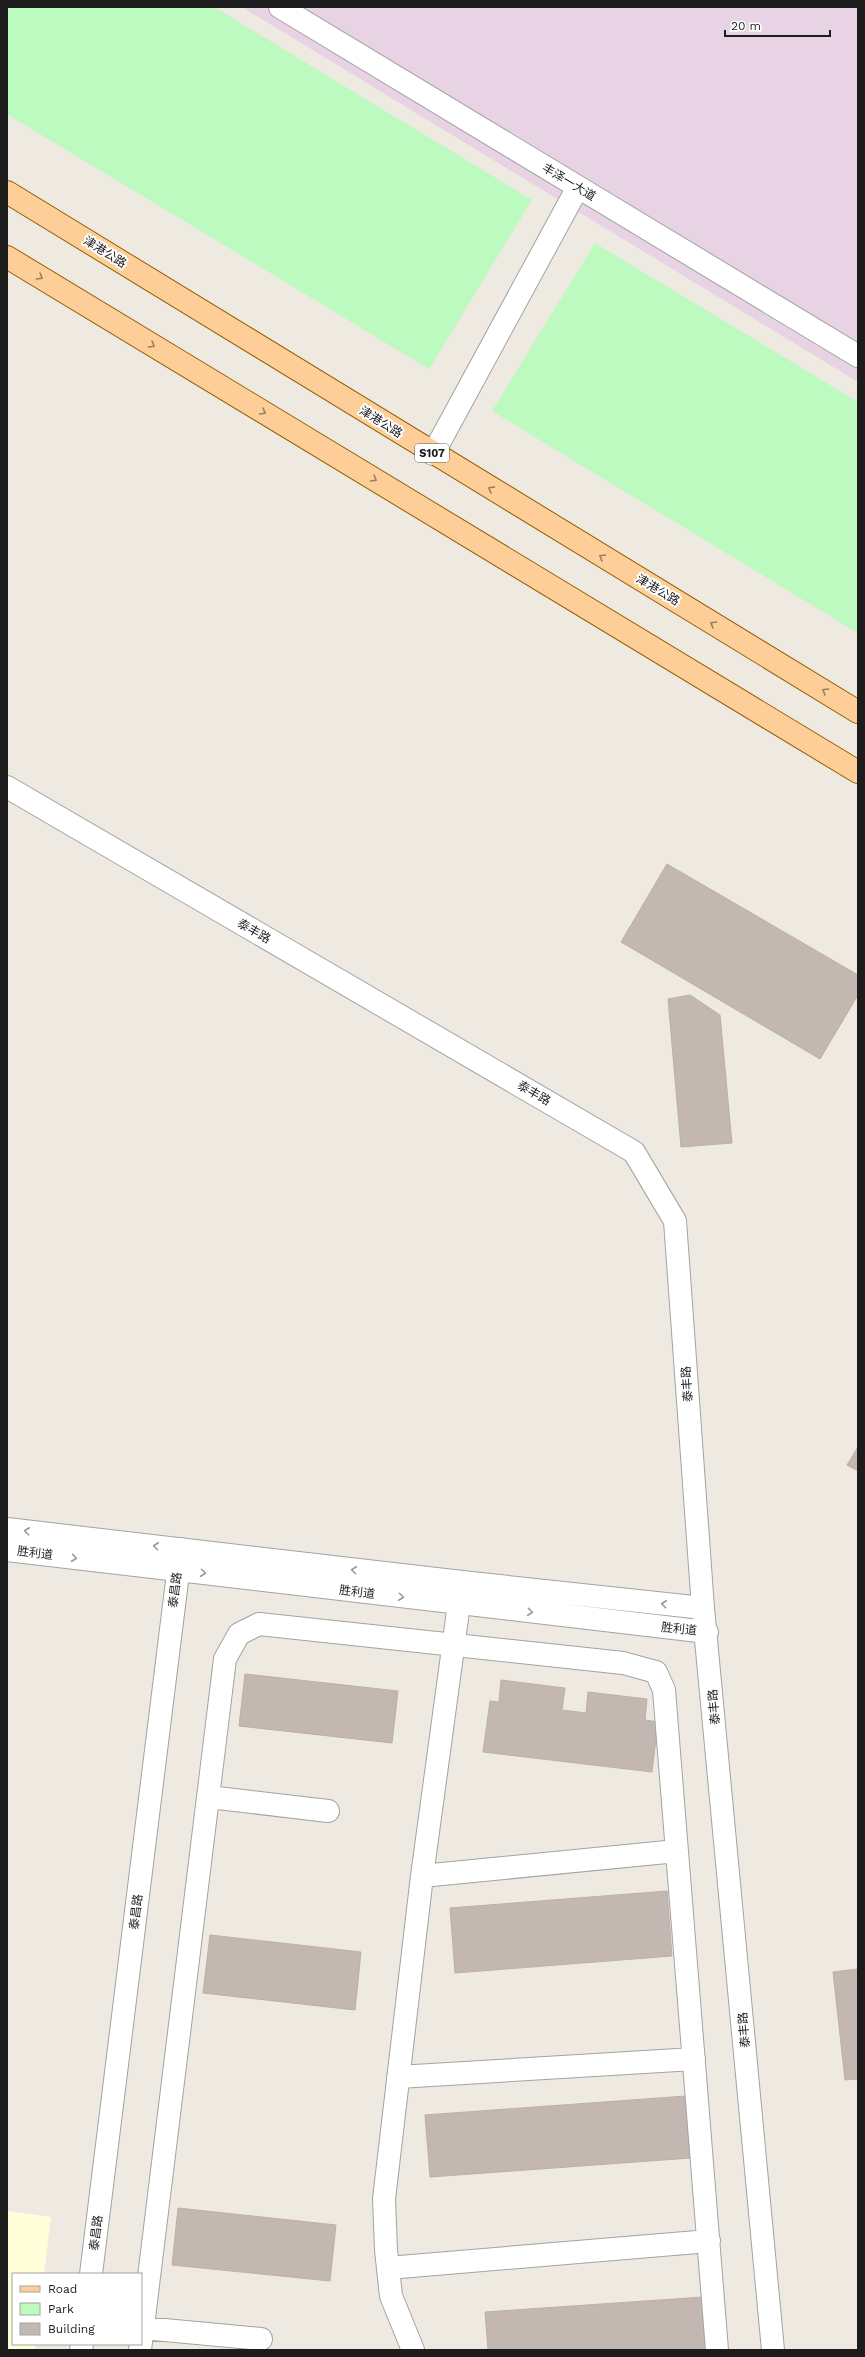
<svg xmlns="http://www.w3.org/2000/svg" width="865" height="2357" font-family="'Work Sans','Noto Sans SC',sans-serif">
  <rect width="100%" height="100%" fill="#eee9e1"/>
  <path fill="#e7d3e4" d="M242 7H858V382Z"/>
  <path fill="#fffed9" d="M7 2211 51 2217 44 2274H13V2344H36L35 2350H7Z"/>
  <path fill="#bcfabf" d="M7 7H214L532 200 429 369 7 114Z
    M595 243 858 402V633L492 411Z"/>
  <path fill="#c2b8b1" stroke="#bfafa3" d="M667 864 858 975V995L820 1059 621 942Z
    M690 995 720 1015 732 1143 681 1147 668 999Z
    M858 1447V1471L847 1465Z
    M245 1674 398 1691 392 1743 239 1726Z
    M501 1680 565 1688 562 1710 586 1713 588 1692 647 1699 645 1720 658 1722 652 1772 483 1752 490 1701 499 1702Z
    M667 1891 672 1956 455 1973 450 1908Z
    M210 1935 361 1952 355 2010 203 1993Z
    M858 1969V2079L845 2080 833 1972Z
    M686 2096 691 2158 430 2177 425 2115Z
    M178 2208 336 2225 330 2281 172 2265Z
    M703 2297 707 2350H488L485 2312Z"/>
  <g fill="none" stroke-linecap="round" stroke-linejoin="round">
    <defs>
      <path id="minor" d="M280 7 858 356
        M433 454 578 187
        M7 787 634 1152 675 1221 703 1608 773 2350
        M7 1529 462 1582 703 1608
        M7 1550 707 1632
        M209 1797 328 1811
        M422 1876 677 1851
        M398 2077 694 2059
        M388 2268 709 2241
        M91 2274 181 1549
        M143 2328 261 2339
        M81 2350 82 2344
        M140 2350 225 1659 239 1634 259 1624 623 1663 656 1672 664 1690 717 2350
        M413 2350 391 2296 386 2250 384 2199 422 1876 462 1582"/>
      <path id="major" d="M7 192 858 712
        M7 257 858 772"/>
    </defs>
    <use href="#minor" stroke="#a3a3a3" stroke-width="24"/>
    <use href="#major" stroke="#945e00" stroke-width="24"/>
    <use href="#minor" stroke="#fff" stroke-width="22"/>
    <use href="#major" stroke="#fdce97" stroke-width="22"/>
  </g>
  <defs><path id="oneway-chevron" d="M-2-3.5L2.5 0L-2 3.5" fill="none" stroke-width="1.6" stroke-linecap="round" stroke-linejoin="round"/></defs>
  <g stroke="#987e60">
    <use href="#oneway-chevron" transform="translate(40 277) rotate(31)"/>
    <use href="#oneway-chevron" transform="translate(152 345) rotate(31)"/>
    <use href="#oneway-chevron" transform="translate(263 412) rotate(31)"/>
    <use href="#oneway-chevron" transform="translate(374 479) rotate(31)"/>
    <use href="#oneway-chevron" transform="translate(491 489) rotate(-149)"/>
    <use href="#oneway-chevron" transform="translate(602 557) rotate(-149)"/>
    <use href="#oneway-chevron" transform="translate(713 624) rotate(-149)"/>
    <use href="#oneway-chevron" transform="translate(825 691) rotate(-149)"/>
  </g>
  <g stroke="#999">
    <use href="#oneway-chevron" transform="translate(27 1531) rotate(-173)"/>
    <use href="#oneway-chevron" transform="translate(156 1546) rotate(-173)"/>
    <use href="#oneway-chevron" transform="translate(74 1558) rotate(7)"/>
    <use href="#oneway-chevron" transform="translate(354 1570) rotate(-173)"/>
    <use href="#oneway-chevron" transform="translate(203 1573) rotate(7)"/>
    <use href="#oneway-chevron" transform="translate(401 1597) rotate(7)"/>
    <use href="#oneway-chevron" transform="translate(664 1604) rotate(-174)"/>
    <use href="#oneway-chevron" transform="translate(530 1612) rotate(6)"/>
  </g>
  <g text-anchor="middle" stroke-width="4" stroke-linejoin="round" paint-order="stroke">
    <rect fill="#fff" stroke="#606060" stroke-width="1" x="415" y="444" width="34" height="18" rx="3"/>
    <g font-size="11" font-weight="bold" fill="#1c1c1c">
      <text x="432" y="457">S107</text>
    </g>
    <g font-size="12" fill="#1c1c1c" stroke="#fff">
      <text transform="translate(569 182) rotate(31)" y="4">丰泽一大道</text>
      <text transform="translate(105 252) rotate(32)" y="4">津港公路</text>
      <text transform="translate(381 422) rotate(32)" y="4">津港公路</text>
      <text transform="translate(658 590) rotate(31)" y="4">津港公路</text>
      <text transform="translate(254 931) rotate(30)" y="4">泰丰路</text>
      <text transform="translate(534 1093) rotate(30)" y="4">泰丰路</text>
      <text transform="translate(687 1384) rotate(-94)" y="4">泰丰路</text>
      <text transform="translate(35 1553) rotate(7)" y="4">胜利道</text>
      <text transform="translate(175 1590) rotate(-83)" y="4">泰昌路</text>
      <text transform="translate(357 1592) rotate(7)" y="4">胜利道</text>
      <text transform="translate(679 1629) rotate(6)" y="4">胜利道</text>
      <text transform="translate(714 1707) rotate(-95)" y="4">泰丰路</text>
      <text transform="translate(136 1912) rotate(-83)" y="4">泰昌路</text>
      <text transform="translate(744 2030) rotate(-95)" y="4">泰丰路</text>
      <text transform="translate(96 2233) rotate(-83)" y="4">泰昌路</text>
    </g>
  </g>
  <rect width="865" height="2357" fill="none" stroke="#1c1c1c" stroke-width="16"/>
  <rect x="12" y="2273" width="130" height="72" fill="#ffffff" stroke="#a4a4a4"/>
  <rect x="20" y="2286" width="20" height="6" fill="#fdce97" stroke="#a4a4a4"/>
  <text x="48" y="2293" font-size="12" fill="#1c1c1c">Road</text>
  <rect x="20" y="2303" width="20" height="12" fill="#bcfabf" stroke="#a4a4a4"/>
  <text x="48" y="2313" font-size="12" fill="#1c1c1c">Park</text>
  <rect x="20" y="2323" width="20" height="12" fill="#c2b8b1" stroke="#a4a4a4"/>
  <text x="48" y="2333" font-size="12" fill="#1c1c1c">Building</text>
  <path d="M725 30v6h105v-6" fill="none" stroke="#1c1c1c" stroke-width="2"/>
  <text x="731" y="30" font-size="12" fill="#1c1c1c" stroke="#ffffff" stroke-width="3" paint-order="stroke">20 m</text>
</svg>
